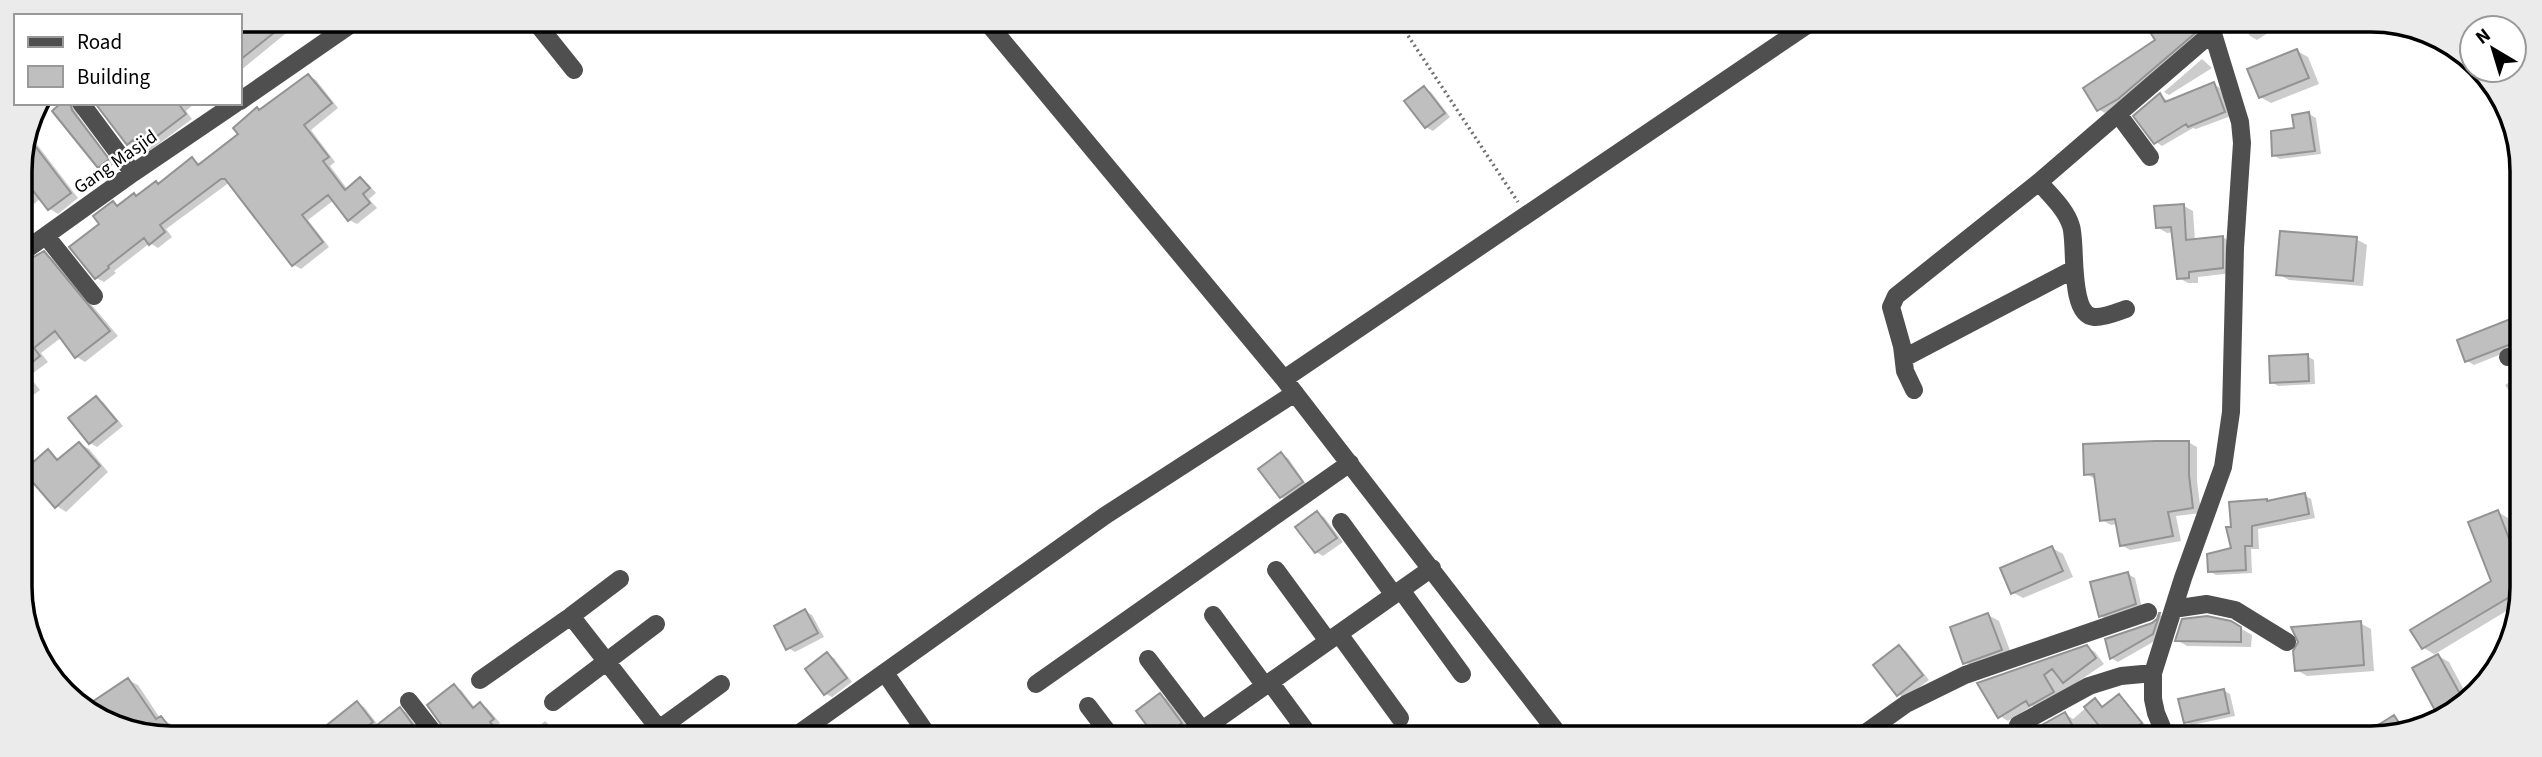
<svg xmlns="http://www.w3.org/2000/svg" width="2542" height="757" font-family="'Source Sans 3',sans-serif">
  <rect width="100%" height="100%" fill="#fff"/>
  <path fill="#0003" d="M240 19 302 20 240 71Z
    M2157 24H2207L2206 33 2125 102 2105 113 2098 109 2158 40 2150 28Z
    M2242 24H2282L2257 40 2250 36Z
    M2297 51 2308 57 2319 84 2271 103 2260 97Z
    M2202 59 2212 68 2169 95 2164 92Z
    M308 76 316 80 338 108 311 130 335 162 330 166 348 190 360 179 368 184 376 193 369 199 377 208 357 224 349 220 334 200 308 220 329 247 301 269 294 265 230 182 166 229 172 237 158 248 150 243 114 271 116 273 104 282 96 278 72 247 102 224 113 203 119 207 134 195 138 197 160 185 192 159 200 164 241 134 261 111Z
    M2213 84 2220 88 2231 116 2196 129 2193 128 2162 146 2156 142 2160 95 2169 102Z
    M1424 88 1431 92 1450 117 1433 131 1426 127Z
    M64 103H77L78 115 114 164 106 171 99 167Z
    M97 103H195L186 111 192 119 148 152 139 144 135 148 128 144Z
    M2309 114 2316 118 2321 154 2280 159 2273 155Z
    M29 121 38 133 32 138 78 198 58 214 50 209 41 198 20 216V161Z
    M2184 206 2193 211 2195 241 2223 237 2232 243V273L2198 277V283H2188L2179 278 2174 232 2167 233 2157 227Z
    M2356 239 2367 245 2363 286 2289 280 2278 274Z
    M44 253 52 258 118 336 85 362 77 357 62 337 41 353 48 362 29 376 40 390 23 403 21 402 20 266Z
    M2513 320 2519 323V347L2474 365 2467 361Z
    M2307 356 2314 360 2315 384 2278 386 2272 382Z
    M2519 376V406L2505 385Z
    M96 398 103 402 123 426 97 447 90 443Z
    M2188 442 2197 447V481L2201 513 2176 516 2181 541 2130 550 2121 545 2117 524 2111 525 2102 520 2095 479 2086 474Z
    M80 444 89 449 108 472 66 512 57 506 48 452 60 460Z
    M1281 454 1288 458 1308 487 1288 501 1281 497Z
    M2304 495 2311 499 2315 518 2258 529 2259 549H2251L2252 573 2216 575 2209 571 2233 549 2232 529 2267 501 2269 502Z
    M2498 512 2508 518 2518 544V604L2435 654 2449 662 2470 701 2439 714 2415 668 2437 656 2424 648 2493 582Z
    M1317 513 1324 517 1343 542 1323 556 1316 552 1298 527Z
    M2052 548 2063 554 2073 577 2023 598 2012 592Z
    M2128 574 2135 578 2142 608 2107 620 2101 616Z
    M805 611 812 615 824 637 795 652 788 648Z
    M1988 615 1999 621 2012 656 1976 668 1965 662Z
    M2160 615 2166 619 2160 638 2118 662 2111 658Z
    M2230 622 2252 635 2251 647 2187 646 2177 640Z
    M2360 623 2371 629 2374 671 2307 676 2297 670Z
    M1900 647 1906 651 1929 680 1905 698 1898 694Z
    M2087 647 2095 652 2104 664 2038 709 2032 706 2008 721 2000 716 1979 684Z
    M827 654 834 658 852 682 832 697 826 694Z
    M128 680 138 685 160 718 171 724 178 733H132L88 707Z
    M454 686 461 690 475 708 480 704 487 708 500 723 496 727 501 733H449L429 706Z
    M2223 690 2230 694 2235 716 2192 725 2185 722Z
    M1160 695 1167 699 1188 727 1178 735H1156Z
    M2119 696 2125 700 2147 727 2135 737H2111L2105 730 2093 737H2049L2065 714 2073 719 2095 700 2104 708Z
    M357 704 364 707 379 726 400 709 407 713 419 729 413 733H382L377 727 370 733H329L326 729Z
    M2394 717 2408 727 2381 737H2360Z
    M545 721 559 734H531Z
    M906 726 916 734H895Z
    M2303 731 2315 737H2293Z"/>
  <path fill="#bfbfbf" stroke="#939393" stroke-width="2" d="M240 19H262L290 20 240 60Z
    M2145 24H2199L2200 29 2118 99 2097 111 2083 88 2155 40Z
    M2297 49 2309 78 2259 98 2247 69Z
    M308 74 332 103 304 125 329 157 323 161 345 190 360 177 370 188 363 194 370 203 348 221 328 195 302 215 323 242 292 266 225 179H221L160 225 165 232 149 245 144 238 108 266 109 268 95 279 69 247 99 224 93 216 113 201 117 206 134 193 136 196 156 181 158 184 192 157 198 165 238 134 233 128 257 107 259 110Z
    M2214 82 2225 112 2188 127 2186 124 2154 144 2133 116 2160 93 2165 102Z
    M1424 86 1445 113 1425 128 1404 101Z
    M61 103H70L72 110 109 159 98 168 52 111Z
    M95 103H178L186 114 140 149 133 140 127 145Z
    M2309 112 2315 151 2272 156 2271 131 2294 128 2292 115Z
    M26 134 71 193 48 210 34 192 20 204V161Z
    M2184 204 2186 240 2223 236V268L2189 272V278L2177 279 2171 227 2156 228 2154 206Z
    M2280 231 2357 237 2353 281 2276 275Z
    M44 251 110 331 75 358 55 331 34 348 40 356 21 371 20 265Z
    M2513 318 2519 332V341L2465 362 2457 340Z
    M2308 354 2309 381 2270 383 2269 356Z
    M96 396 117 421 89 444 68 418Z
    M2155 441H2189V475L2193 508 2168 512 2173 536 2120 546 2115 519 2100 521 2094 474 2084 475 2083 444Z
    M79 442 100 466 55 508 23 471 48 449 57 460Z
    M1281 452 1303 482 1280 498 1258 469Z
    M2305 493 2309 514 2252 526V546H2245L2246 570 2208 572 2207 554 2231 548 2226 527H2231L2229 502 2267 499V501Z
    M2498 510 2518 562V592L2422 649 2410 630 2491 581 2468 522Z
    M1317 511 1337 538 1315 553 1295 527Z
    M2052 546 2063 571 2011 594 2000 568Z
    M2128 572 2136 604 2099 617 2090 582Z
    M805 609 818 633 786 650 774 626Z
    M1988 613 2002 650 1963 664 1950 627Z
    M2159 613H2160L2153 634 2110 659 2105 639 2152 623 2157 619Z
    M2207 616 2231 621 2241 627V642L2175 641 2182 619Z
    M2361 621 2364 665 2295 671 2293 651 2298 642 2291 627Z
    M1899 645 1923 675 1897 696 1873 665Z
    M2087 645 2096 658 2063 683 2052 669 2044 675 2054 692 2029 706 2026 701 1998 718 1977 683Z
    M827 652 847 678 824 695 805 669Z
    M2438 654 2465 703 2437 714 2412 668Z
    M128 678 156 719 161 716 174 733H132L86 706Z
    M454 684 473 708 480 702 494 719 490 722 499 733H447L427 705Z
    M2224 689 2229 713 2184 723 2178 699Z
    M1160 693 1182 723 1167 735H1154L1136 711Z
    M2119 694 2142 723 2124 737H2108L2084 707 2095 698 2102 707Z
    M357 701 373 722 359 733H317Z
    M400 707 413 725 402 733H367Z
    M2065 712 2079 737H2047L2040 726Z
    M2394 715 2403 729 2381 737H2359Z"/>
  <g fill="none" stroke-linecap="round" stroke-linejoin="round">
    <path stroke="#717171" stroke-width="3.5" stroke-dasharray="2 3.5" stroke-linecap="butt" d="M1399 22 1518 202"/>
    <path stroke="#4f4f4f" stroke-width="18" d="M534 20 574 70
      M986 21 1284 379 1560 736
      M240 101 357 20
      M81 103 133 173
      M2118 114 2150 157
      M2039 182C2050 195 2066 209 2071 226 2077 244 2068 315 2094 317 2104 318 2117 312 2126 309
      M46 236 94 296
      M20 254 133 173 236 103
      M2508 357 2519 355
      M1904 358 2074 269
      M1284 379 1810 23
      M1914 390 1905 371 1902 346 1891 307 1896 296 2039 182 2213 32
      M1341 522 1394 595
      M1276 570 1328 641
      M1401 590 1462 674
      M2173 609 2207 604 2235 610 2287 642
      M1213 615 1265 686
      M571 616 620 579
      M1339 634 1400 718
      M1148 659 1202 730
      M885 673 927 734
      M480 680 571 616 663 734
      M1270 682 1309 735
      M1036 684 1350 463
      M409 701 434 733
      M553 702 656 624
      M1088 706 1110 735
      M2018 725 2089 686 2121 676 2153 673
      M652 734 721 684
      M798 734 1106 515 1295 393
      M1195 735 1432 568
      M1861 736 1906 704 1965 675 2148 612
      M2166 737 2156 713 2153 699V673L2183 578 2223 467 2231 412 2235 248 2242 143 2240 122 2210 24"/>
  </g>
  <g text-anchor="middle" stroke-width="5" stroke-linejoin="round" paint-order="stroke">
    <g font-size="19" fill="#000" stroke="#fff">
      <text transform="translate(115 161) rotate(-35)" y="7">Gang Masjid</text>
    </g>
  </g>
  <path d="M0 0H2542V757H0ZM171 32H2371A139 139 0 0 1 2510 171V587A139 139 0 0 1 2371 726H171A139 139 0 0 1 32 587V171A139 139 0 0 1 171 32Z" fill="#ebebeb" fill-rule="evenodd"/>
  <path fill="none" stroke="#000" stroke-width="3.5" d="M171 32H2371A139 139 0 0 1 2510 171V587A139 139 0 0 1 2371 726H171A139 139 0 0 1 32 587V171A139 139 0 0 1 171 32Z"/>
  <rect x="14" y="14" width="228" height="91" fill="#ffffff" stroke="#999999" stroke-width="2"/>
  <rect x="28" y="37" width="35" height="10" fill="#4f4f4f" stroke="#999999" stroke-width="2"/>
  <text x="77" y="49" font-size="21" fill="#000000">Road</text>
  <rect x="28" y="66" width="35" height="21" fill="#bfbfbf" stroke="#999999" stroke-width="2"/>
  <text x="77" y="84" font-size="21" fill="#000000">Building</text>
  <g transform="translate(2493 49) rotate(322)"><circle r="33" fill="#ffffff" stroke="#999999" stroke-width="2"/>
  <path d="M0-5L12 26L0 18L-12 26Z" fill="#000000"/>
  <text y="-10" font-size="19" font-weight="bold" text-anchor="middle" fill="#000000">N</text>
  </g>
</svg>
